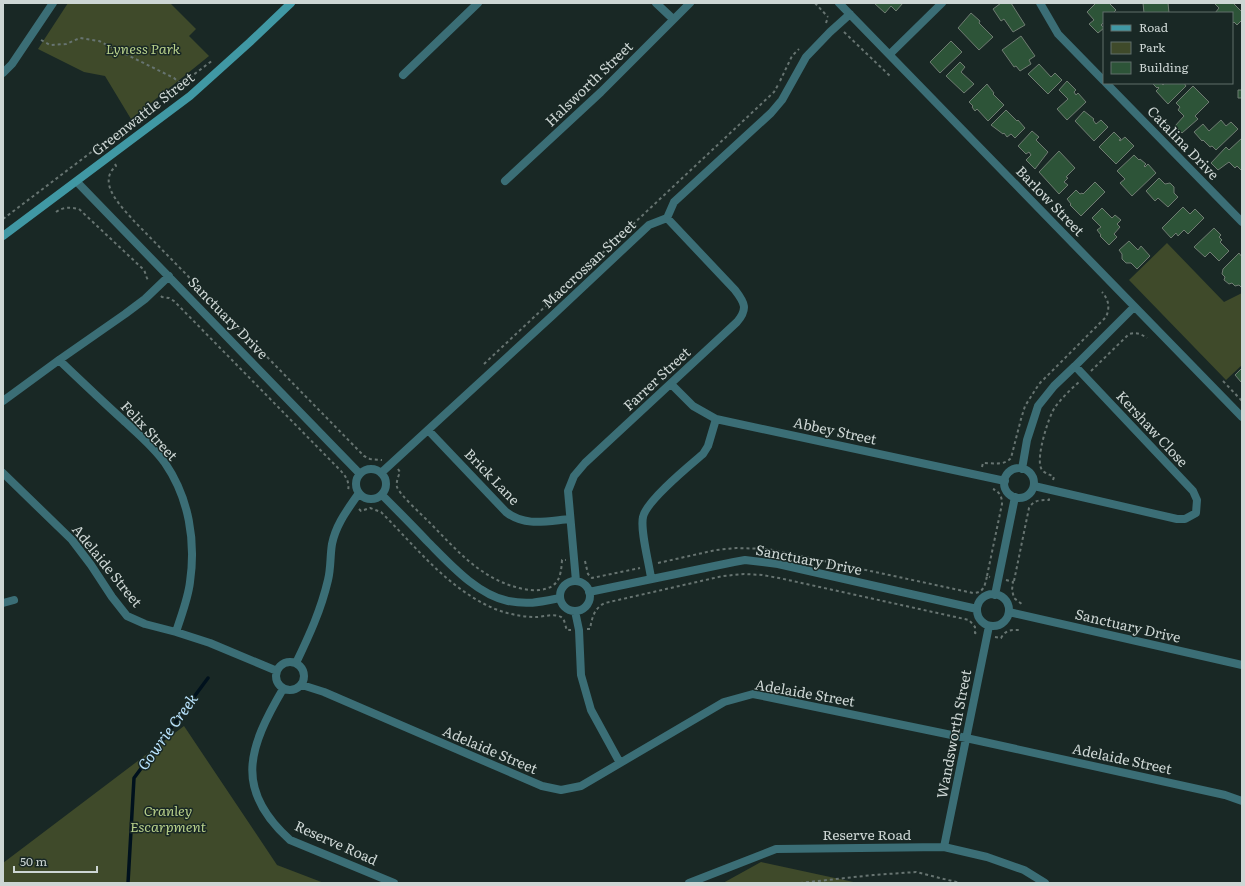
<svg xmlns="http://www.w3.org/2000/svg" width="1245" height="886" font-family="Literata,serif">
  <rect width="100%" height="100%" fill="#192825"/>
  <path fill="#3f4a2a" d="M68 3H170L196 29 189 36 209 56 131 119 105 76 84 72 38 49Z
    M1167 243 1224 302 1242 293V365L1226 380 1129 280Z
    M184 726 277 865 324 883H3V863Z
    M761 862 858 883H723Z"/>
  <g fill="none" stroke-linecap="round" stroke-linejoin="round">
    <path stroke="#00111d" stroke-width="3.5" d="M128 883 134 778 208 678"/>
  </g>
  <path fill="#2d5438" stroke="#6f7c72" d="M874 3H903L896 11 891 6 885 13Z
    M1001 3H1011L1025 25 1013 32 1004 19 1001 21 993 9Z
    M1096 3H1109L1116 10 1113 13H1104V22L1101 25 1104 28 1098 33 1089 24 1094 20 1087 12Z
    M1143 3H1168L1169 13H1144Z
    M1214 3H1233L1242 12V20L1237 25 1234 22 1232 24V13H1215L1219 8Z
    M971 13 980 21 979 23 993 37 979 50 958 28Z
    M1021 36 1035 56 1029 60 1031 64 1020 71 1016 66 1014 67 1002 50Z
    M951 41 962 52 940 73 930 62Z
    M960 62 965 67 961 72 974 84 964 93 946 76Z
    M1039 64 1051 77 1055 73 1062 80 1048 94 1028 74Z
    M1067 81 1076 90 1074 92 1076 95 1078 93 1086 102 1067 120 1057 109 1068 99 1059 90Z
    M1152 83H1161L1163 85 1165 83H1184L1186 86 1168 104 1156 91 1159 88 1158 87 1157 88Z
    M987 84 994 93 993 94 1004 105 988 121 977 109 975 111 972 107 973 106 969 102Z
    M1193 86 1209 102 1195 116 1198 119 1182 133 1175 126 1184 116 1178 110 1180 107 1176 103Z
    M1238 90H1242V98H1238Z
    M1006 110 1017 121 1018 120 1025 128 1015 138 1011 134 1007 137 1004 133 1003 134 991 125Z
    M1084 111 1094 119 1093 120 1096 124 1101 120 1108 127 1094 141 1075 121Z
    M1221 120 1226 126 1231 122 1238 129 1216 150 1212 146 1210 147 1203 140 1202 141 1194 132 1203 124 1209 131Z
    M1032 131 1039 137 1036 140 1048 152 1035 169 1026 160 1031 155 1029 152 1026 154 1018 146Z
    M1114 132 1121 139 1119 140 1120 141 1125 137 1134 146 1116 164 1099 147Z
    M1242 138V171L1237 166 1235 168 1229 162 1218 170 1211 163 1226 147 1229 150Z
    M1059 151 1075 168 1066 177 1068 178 1064 182 1068 185 1059 194 1039 172Z
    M1134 155 1139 160 1140 159 1146 164 1144 166 1145 167 1148 164 1156 173 1132 196 1120 183 1125 179 1117 171Z
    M1159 178 1165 184 1170 183 1174 187V193L1178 197 1168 207 1158 198 1155 201 1146 191Z
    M1095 182 1105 192 1081 216 1070 205 1071 204 1067 199 1076 190 1080 194 1082 193 1083 194Z
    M1183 207 1190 214 1195 209 1204 218 1188 234 1184 230 1178 236 1176 233 1171 238 1162 228Z
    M1102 208 1112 218 1115 215 1121 220 1117 224 1120 227 1114 234 1117 237 1109 245 1100 236 1101 235 1097 230 1101 227 1092 218Z
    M1214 228 1221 235 1219 237 1222 240 1220 242 1229 251 1219 261 1210 252 1205 257 1194 247Z
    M1129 241 1138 250 1141 246 1150 256 1137 269 1131 263H1126L1122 259V254L1119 250Z
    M1239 253 1242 257V288L1239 285 1235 286 1232 283 1229 284 1224 280 1225 277 1222 274 1223 269Z
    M1242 368V381L1241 382 1235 375Z"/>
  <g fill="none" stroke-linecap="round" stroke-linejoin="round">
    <path stroke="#677471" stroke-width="2" stroke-dasharray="3 3" stroke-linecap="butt" d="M815 3 828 17
      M826 23 828 17
      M844 32 890 76
      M41 40 50 45 66 44 80 38 99 41 174 78 181 84
      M780 81 792 56 799 49
      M115 164 116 166C96 183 122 207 134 221L364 456 370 459 382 460
      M56 212C63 207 70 207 79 209L144 270C146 274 146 278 149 281
      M3 219 213 60
      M161 296 162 297 169 298 174 301 338 468C345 475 350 481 348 491
      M484 364 774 92 778 85
      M1091 371 1129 334C1137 332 1141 334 1147 338
      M1223 381 1242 401
      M982 467 983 463C993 463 1004 466 1011 458L1021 419 1025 406 1039 384 1106 317C1110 308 1109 300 1102 292
      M398 469 400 472C398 477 396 482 397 487 400 495 421 514 428 521 453 546 475 573 509 585 518 588 529 591 539 590 558 588 561 578 562 560H566
      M1053 480 1054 477C1049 474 1043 473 1041 468 1036 457 1048 418 1055 407 1062 398 1070 390 1079 382
      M359 509 361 511 370 508 381 512C416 547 448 589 495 609 508 614 522 617 536 617 543 617 554 613 561 617 565 619 565 626 567 630H571
      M585 561 588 574 592 578 640 568
      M658 563 716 550 736 548 768 549 973 593C984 593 985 585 987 576L990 577
      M987 576 1002 504C1002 497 1000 492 993 489
      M1006 580 1013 582 1012 590 1014 598 1023 605
      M1014 581 1029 508C1034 500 1039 500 1049 500V498
      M587 629H590C592 618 594 608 605 603L723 576 744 574 762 575 779 578 969 620 975 627V633L979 634
      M995 637 1001 638C1006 629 1012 630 1021 630
      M800 883 873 875 916 872 960 883"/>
    <path stroke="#3b6e76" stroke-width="8" d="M656 3 673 19
      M839 3C974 141 1107 280 1242 417
      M1040 3 1058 34 1104 81
      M890 54 942 3
      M3 73 12 64 53 3
      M403 75 478 3
      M1106 83 1242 222
      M505 181 601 92 690 3
      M77 182 360 474
      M59 360C80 380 101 400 123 420 137 433 154 447 165 463 189 498 196 541 190 582 188 599 181 616 176 632
      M671 384 693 406 716 419 1005 481
      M3 401 59 360 125 314 145 299 169 276
      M428 430 506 512C525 527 547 521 570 519
      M1004 483a15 15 0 1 1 30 0a15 15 0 1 1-30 0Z
      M1022 469 1027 440 1038 406 1054 386 1075 366 1134 307
      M356 484a15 15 0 1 1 30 0a15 15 0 1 1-30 0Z
      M3 473 72 540 91 565 112 597 127 616 145 624 176 632 210 643 277 671
      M381 473 552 316 649 225 667 218 674 202 771 113 782 100 806 57 830 32 850 14
      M1034 486 1177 519H1185L1196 513 1197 500 1193 491 1075 366
      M382 495C397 510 412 525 427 541 449 563 476 594 508 601 528 605 540 602 560 598
      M651 578C649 563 640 530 643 517 646 501 689 466 703 454L708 446 716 419
      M576 581 568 491 574 476 585 463 737 322C748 309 745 303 735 290L667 218
      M560 596a15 15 0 1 1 30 0a15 15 0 1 1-30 0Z
      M589 592 734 562 745 560 778 564 977 609
      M977 610a16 16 0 1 1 32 0a16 16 0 1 1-32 0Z
      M995 595 1015 497
      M3 603 14 600
      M575 611 579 630 581 675 591 710 620 763
      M1009 612 1242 665
      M276 676a14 14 0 1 1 28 0a14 14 0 1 1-28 0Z
      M296 663C309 636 321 610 328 580 331 568 330 556 332 544 336 524 348 509 359 493
      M302 685 324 692 542 786 561 790 581 786 724 702 753 694 966 738 1225 795 1242 801
      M283 689C249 747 233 789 290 840L394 883
      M944 847 989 626
      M689 883 776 849 944 847 987 857 1024 870 1045 883"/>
    <path stroke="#4098a4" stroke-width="8" d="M3 236 190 96 250 42 291 3"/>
  </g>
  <g text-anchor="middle" stroke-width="3" stroke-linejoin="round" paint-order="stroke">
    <g font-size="14" font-style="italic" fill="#b7cf8a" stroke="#192825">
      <text x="143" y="54">Lyness Park</text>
      <text x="168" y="816">Cranley<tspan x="168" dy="16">Escarpment</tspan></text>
    </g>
    <g font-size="14" fill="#cdd6d4" stroke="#192825">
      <text transform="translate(589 84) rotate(-44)" y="5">Halsworth Street</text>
      <text transform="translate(143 114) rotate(-38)" y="5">Greenwattle Street</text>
      <text transform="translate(1183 143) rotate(46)" y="5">Catalina Drive</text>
      <text transform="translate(1050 201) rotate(46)" y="5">Barlow Street</text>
      <text transform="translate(589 264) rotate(-43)" y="5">Maccrossan Street</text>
      <text transform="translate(228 318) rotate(46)" y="5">Sanctuary Drive</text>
      <text transform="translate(657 379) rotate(-43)" y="5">Farrer Street</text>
      <text transform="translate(1152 429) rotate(47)" y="5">Kershaw Close</text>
      <text transform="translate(149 431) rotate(47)" y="5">Felix Street</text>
      <text transform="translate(835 431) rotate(12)" y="5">Abbey Street</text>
      <text transform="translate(492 477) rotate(46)" y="5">Brick Lane</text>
      <text transform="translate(809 560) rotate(11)" y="5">Sanctuary Drive</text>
      <text transform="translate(107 566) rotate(51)" y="5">Adelaide Street</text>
      <text transform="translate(1128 626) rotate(13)" y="5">Sanctuary Drive</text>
      <text transform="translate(805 693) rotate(10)" y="5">Adelaide Street</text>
      <text transform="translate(954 734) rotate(-79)" y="5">Wandsworth Street</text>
      <text transform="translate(490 750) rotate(23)" y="5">Adelaide Street</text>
      <text transform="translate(1122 759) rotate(12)" y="5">Adelaide Street</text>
      <text x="867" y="840">Reserve Road</text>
      <text transform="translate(336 843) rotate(24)" y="5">Reserve Road</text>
    </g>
    <g font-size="15" font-style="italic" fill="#b9e3fd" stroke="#192825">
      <text transform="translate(168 732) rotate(-54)" y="5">Gowrie Creek</text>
    </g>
  </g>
  <rect width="1245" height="886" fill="none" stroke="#cdd6d4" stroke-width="8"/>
  <rect x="1103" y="12" width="130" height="72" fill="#192825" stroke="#616e6b"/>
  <rect x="1111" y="25" width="20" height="6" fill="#4098a4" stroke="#616e6b"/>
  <text x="1139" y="32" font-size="12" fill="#cdd6d4">Road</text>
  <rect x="1111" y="42" width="20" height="12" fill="#3f4a2a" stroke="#616e6b"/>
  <text x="1139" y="52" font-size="12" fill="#cdd6d4">Park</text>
  <rect x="1111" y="62" width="20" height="12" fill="#2d5438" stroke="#616e6b"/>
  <text x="1139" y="72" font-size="12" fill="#cdd6d4">Building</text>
  <path d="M14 866v6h83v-6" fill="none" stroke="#cdd6d4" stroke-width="2"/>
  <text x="20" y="866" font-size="12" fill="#cdd6d4" stroke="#192825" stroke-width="3" paint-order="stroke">50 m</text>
</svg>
